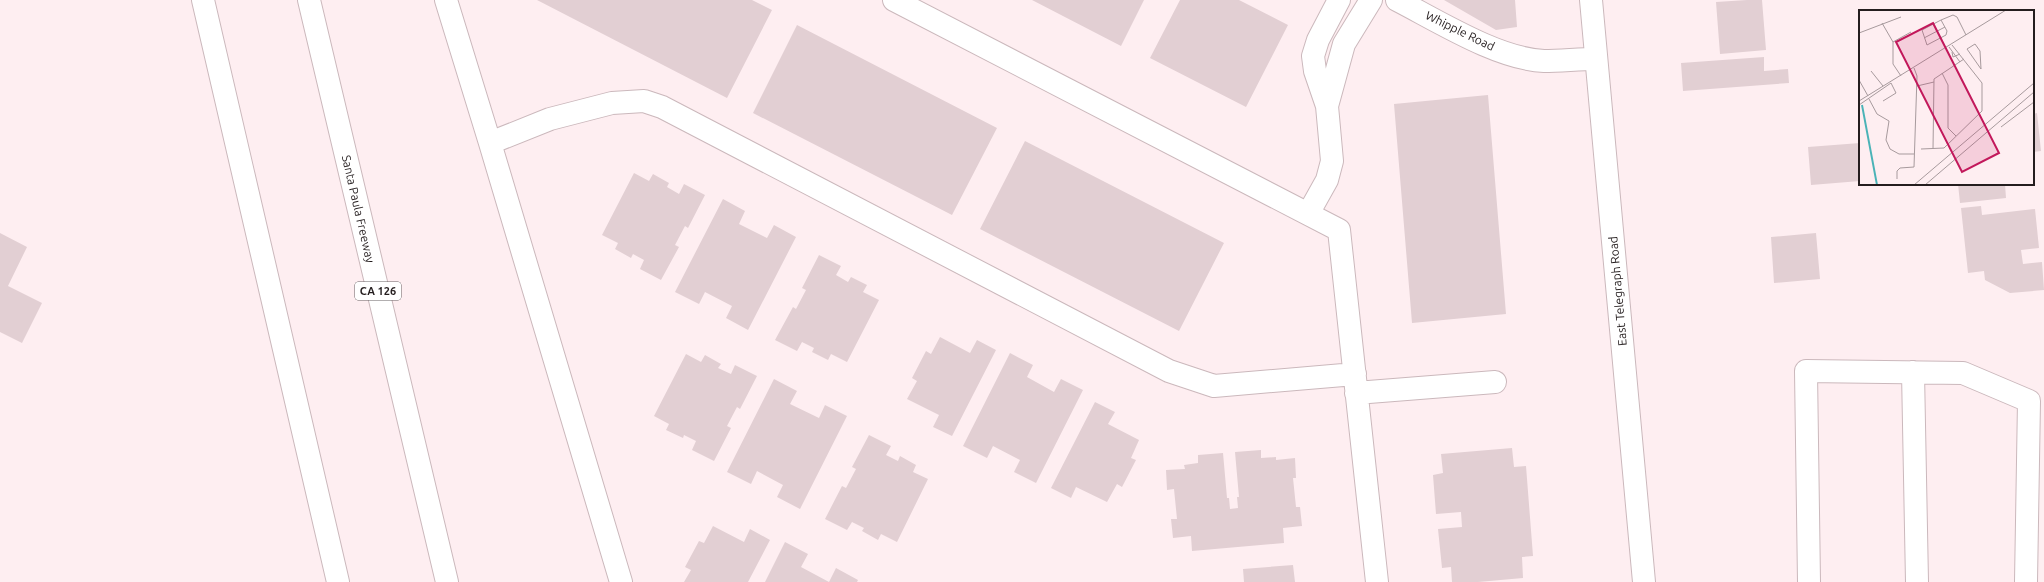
<svg xmlns="http://www.w3.org/2000/svg" width="2044" height="582" font-family="Ubuntu,sans-serif">
  <rect width="100%" height="100%" fill="#feeef1"/>
  <path fill="#e2cfd3" d="M537 0H752L772 10 727 98Z
    M1032 0H1144L1121 46Z
    M1180 0H1239L1288 25 1246 107 1150 58Z
    M1444 0H1515L1517 27 1496 30Z
    M1747 0H1762L1766 50 1720 54 1716 2Z
    M797 25 997 128 952 215 753 113Z
    M1764 57V71L1788 69 1789 83 1683 91 1681 63Z
    M1488 95 1506 314 1412 323 1394 104Z
    M2037 113 2041 151 2033 152V114Z
    M1025 141 1224 243 1179 331 980 229Z
    M1860 143V181L1811 185 1808 147Z
    M634 173 649 181 653 174 669 183 667 187 679 194 684 184 705 195 688 228 685 226 675 245 679 247 661 280 640 269 644 260 633 254 631 258 615 249 618 243 602 235Z
    M1958 184H2005L2006 198 1960 203Z
    M723 199 745 211 739 224 767 238 774 225 796 237 748 330 726 318 732 306 705 292 699 304 675 292Z
    M1981 206 1982 215 2035 209 2039 248 2021 250 2023 264 2042 262 2044 290 2010 293 1985 280 1984 271 1968 273 1961 208Z
    M0 233 27 247 8 286 42 303 22 343 0 332Z
    M1816 233 1820 279 1774 283 1771 237Z
    M819 255 841 266 836 275 848 282 851 277 867 285 863 292 879 300 847 362 831 354 828 360 812 352 814 348 802 342 797 351 775 340 793 307 796 309 806 290 802 288Z
    M940 337 970 353 977 340 996 350 952 436 933 427 939 415 907 399 917 381 912 378 926 351 931 354Z
    M1010 353 1033 365 1027 377 1054 392 1061 379 1083 390 1036 483 1014 472 1020 460 993 446 987 458 963 446Z
    M686 354 701 362 705 355 721 364 718 368 731 374 735 365 757 376 740 409 737 407 727 426 731 428 714 461 692 450 696 441 684 435 683 438 666 430 669 424 654 416Z
    M774 379 797 391 790 404 819 418 825 405 847 416 800 509 777 497 783 485 757 471 751 484 727 472Z
    M1095 402 1115 412 1108 424 1139 440 1131 458 1136 460 1122 487 1117 484 1107 502 1076 487 1071 498 1051 488Z
    M869 435 891 446 886 455 898 461 900 456 916 465 913 472 928 479 897 542 881 534 878 540 862 531 864 528 852 522 847 530 825 519 842 486 846 488 856 469 852 467Z
    M1512 448 1514 467 1526 466 1533 556 1522 557 1523 578 1478 582H1452L1451 567 1442 568 1438 529 1462 527 1461 512 1436 514 1433 475 1443 473 1441 454Z
    M1261 450V458L1276 457V460L1295 458 1296 478H1293L1296 507H1300L1302 526 1283 528 1284 543 1192 551 1191 536 1173 538 1171 519H1177L1174 489 1167 490 1166 470 1185 469 1184 465 1198 463V455L1223 453 1227 498H1229L1230 509 1238 508 1237 497H1239L1235 452Z
    M713 526 744 542 750 529 770 540 748 582H684L691 570 685 567 699 541 704 543Z
    M785 542 808 554 801 567 829 582 836 568 858 580 857 582H765Z
    M1293 565 1295 582H1244L1243 569Z"/>
  <g fill="none" stroke-linecap="round" stroke-linejoin="round">
    <defs>
      <path id="minor" d="M446 0 490 143 621 582
        M894 0 1339 230 1377 582
        M1397 0C1438 21 1498 59 1544 61 1561 61 1579 59 1596 59
        M1327 106 1344 44 1371 0
        M490 143 550 119 612 103 644 101 662 107 1169 371 1214 386 1355 374
        M1308 214 1327 180 1332 161 1327 106 1315 71 1313 56 1318 40 1339 0
        M1913 372 1917 582
        M1356 393 1495 382
        M1809 582 1806 371 1963 373 2029 401 2026 582"/>
      <path id="major" d="M1591 0 1644 582"/>
      <path id="highway" d="M203 0 338 582
        M309 0 447 582"/>
    </defs>
    <use href="#minor" stroke="#cbb8bc" stroke-width="24"/>
    <use href="#major" stroke="#cbb8bc" stroke-width="24"/>
    <use href="#highway" stroke="#cbb8bc" stroke-width="24"/>
    <use href="#minor" stroke="#fff" stroke-width="22"/>
    <use href="#major" stroke="#fff" stroke-width="22"/>
    <use href="#highway" stroke="#fff" stroke-width="22"/>
  </g>
  <g text-anchor="middle" stroke-width="3" stroke-linejoin="round" paint-order="stroke">
    <rect fill="#fff" stroke="#666162" stroke-width="1" x="355" y="282" width="46" height="18" rx="3"/>
    <g font-size="11" font-weight="bold" fill="#241d1e">
      <text x="378" y="295">CA 126</text>
    </g>
    <g font-size="12" fill="#241d1e" stroke="#fff">
      <text transform="translate(1460 31) rotate(26)" y="4">Whipple Road</text>
      <text transform="translate(358 209) rotate(77)" y="4">Santa Paula Freeway</text>
      <text transform="translate(1618 291) rotate(-95)" y="4">East Telegraph Road</text>
    </g>
  </g>
  <g transform="translate(1859 10)">
    <rect width="175" height="175" fill="#feeef1"/>
    <path fill="none" stroke="#4ab3b7" stroke-width="2" d="M3 95 18 175"/>
    <path fill="none" stroke="#a79a9d" stroke-width="1" d="M82 10 88 21 87 25 68 35 63 20 82 10 94 5 98 7 107 25M23 13 34 32V54L42 66M0 23 42 7M65 28 86 17M34 32 52 22M116 34 121 41 122 59 108 39ZM90 37 101 52M93 42 94 47 101 44M12 61 24 76M83 63 89 75V118L97 126M0 70 9 86M58 76 75 72M10 89 18 104 30 111 27 130 31 139 40 144H55M0 91 147 0M24 91 37 83 32 73M0 95 32 73M142 117 175 92M62 139 85 138 123 101V73L93 35M74 139 75 69 105 49M38 169V161L41 158 55 157 58 66 55 58M55 175 175 73M66 175 175 82"/>
    <path fill="#c2185b" fill-opacity="0.15" stroke="#c2185b" stroke-width="2" d="M74 13 140 143 103 162 37 32Z"/>
    <rect width="175" height="175" fill="none" stroke="#241d1e" stroke-width="2"/>
  </g>
</svg>
